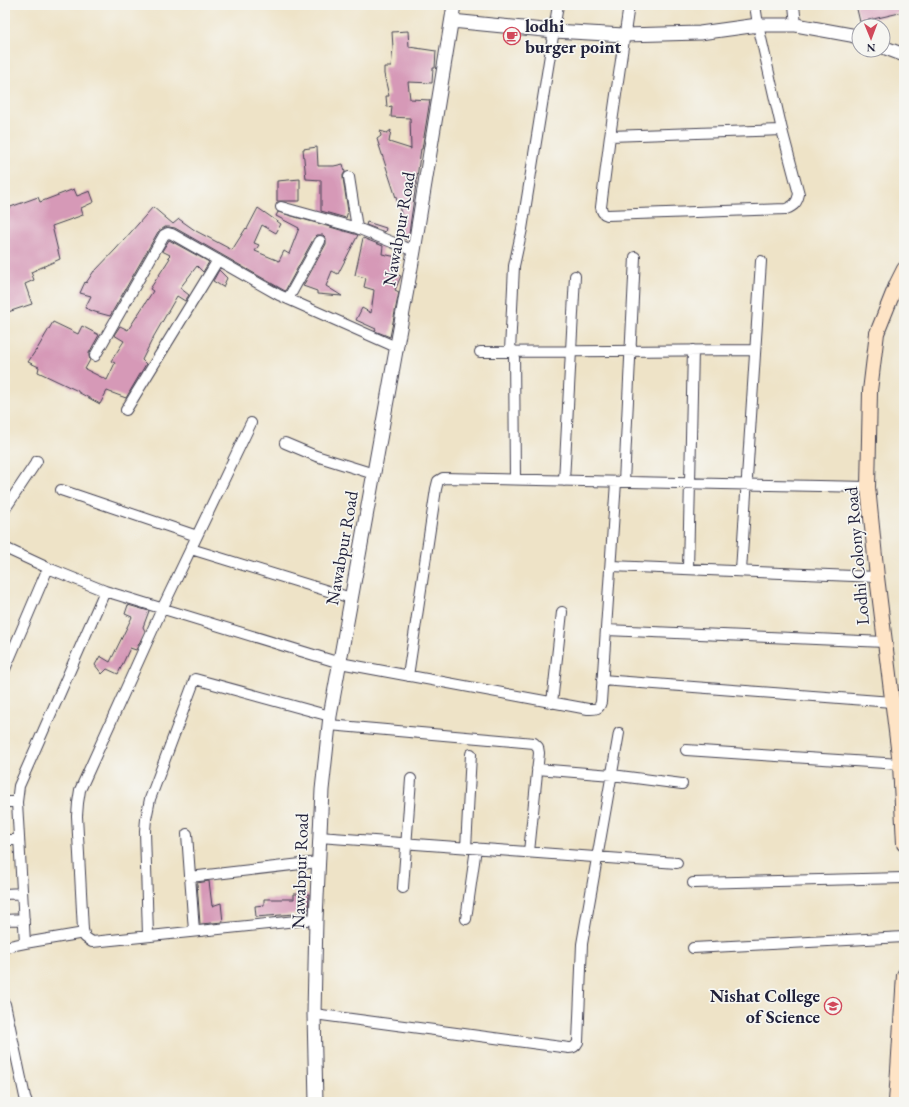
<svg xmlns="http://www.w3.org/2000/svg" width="909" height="1107" font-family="'EB Garamond',serif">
  <rect width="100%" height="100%" fill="#f6f6f2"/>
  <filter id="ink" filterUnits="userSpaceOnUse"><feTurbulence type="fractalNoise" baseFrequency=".025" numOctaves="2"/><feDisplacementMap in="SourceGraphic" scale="8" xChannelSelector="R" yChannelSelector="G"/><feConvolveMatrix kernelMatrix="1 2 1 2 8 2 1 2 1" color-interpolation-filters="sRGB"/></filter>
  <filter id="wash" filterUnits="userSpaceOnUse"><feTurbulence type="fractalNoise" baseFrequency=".012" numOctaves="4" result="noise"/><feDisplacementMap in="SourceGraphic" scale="16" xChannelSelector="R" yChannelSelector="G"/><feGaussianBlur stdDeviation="0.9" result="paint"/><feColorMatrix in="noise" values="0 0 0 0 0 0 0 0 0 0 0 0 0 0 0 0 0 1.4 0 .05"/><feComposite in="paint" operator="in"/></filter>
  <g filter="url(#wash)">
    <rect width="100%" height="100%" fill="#eee3c7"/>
    <g id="blocks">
      <path fill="#d699b7" d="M856 5H904V12L860 22Z
        M408 31 409 47 436 51 435 68H433L432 83 408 82 410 99 430 100 422 149H421L408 240 398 236 401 213 377 139 381 136 380 131 387 133 391 130 389 142 411 149 410 118 391 117 392 106 387 107 386 96H389L384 74V67H391L393 48 392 32Z
        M317 147 318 166H334L343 164 345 172 343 175V178L348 211 346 218 321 211V180L306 179 303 149Z
        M300 179V201H277V181Z
        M74 189 77 196 90 191 94 202 81 208 83 215 52 226 60 259 31 272 34 280 25 284 32 304 5 313V209L38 197 40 202Z
        M153 207 173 224 179 219 196 231 232 250 246 228 247 229 258 208 281 224 276 233 262 225 254 243 259 245 255 251 279 261 284 251 289 254 299 228 276 216 278 212 358 235 338 274 332 271 326 286 342 296 317 294V291L303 286 326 244V238L323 235H317L314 238 285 291 175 228 169 227H165L158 232 110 316 95 312 85 308 91 296 80 293 85 282 86 283 94 271H95L116 249Z
        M367 222 386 228 385 232 366 225Z
        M363 238 383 246 382 254 397 257 393 273 401 276 395 290 399 292 390 337 375 331 376 329 356 320 362 308 371 313 374 290 364 287 366 278 355 275Z
        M169 240 209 262 203 272 197 266 180 288 189 295 185 301 177 296 154 336 142 360 146 364 126 398 107 391 100 404 78 392V391L38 372 39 367 28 362 36 350V351L53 322 78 334 82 326 99 335 89 353V356L90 360 85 369 107 380 115 363 111 361 124 341 114 335 120 326 128 330 153 291 150 289 170 258 168 257 170 255 162 251Z
        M219 270 227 278 223 287 213 281Z
        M128 605 149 611 143 627 145 631 136 650 130 648 118 674 107 669 102 674 95 665 100 656 110 662 132 617 125 614Z
        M209 881 212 906 221 903 223 922 200 924 197 883Z
        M294 894H309L308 913 268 916 256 917 255 906 264 905V899H294Z"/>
    </g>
  </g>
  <g filter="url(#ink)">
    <use href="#blocks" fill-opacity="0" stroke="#413f50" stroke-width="1"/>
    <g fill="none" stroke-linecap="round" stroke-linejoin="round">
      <defs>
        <path id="minor" d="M629 5 610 136 601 207C602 212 603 214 607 215L786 209C794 206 797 203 799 194L782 130 758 25 755 5
          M794 5 796 25
          M610 136 782 130
          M349 177 357 228
          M281 207 357 228 414 251
          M288 299 320 241
          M510 351 514 266 522 229 558 5
          M514 351 515 479
          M480 352 755 350
          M95 356 164 235 168 233 172 234 279 295 396 347
          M126 410 218 260
          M251 423 162 609 80 790 78 803 77 816 83 930 85 937 92 942 316 919
          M285 443 316 456 374 474
          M564 481 575 276
          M624 482 635 257
          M61 490 197 536
          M5 509 37 461
          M5 548 48 568 105 591 340 663 588 709C595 709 599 710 601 702L616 482
          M191 549 351 598
          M611 566 877 577
          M688 569 693 350
          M741 571 761 261
          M606 630 885 642
          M5 669 48 568
          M408 676 436 489 438 481 443 478 868 487
          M602 680 892 702
          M552 703 562 612
          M329 725 534 743 538 747 539 753 529 852
          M686 750 900 764
          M537 769 612 775 682 784
          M5 802H17
          M187 834 194 931
          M319 837 677 863
          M5 840H19
          M466 848 471 754
          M190 877 318 862
          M693 883 904 878
          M403 888 411 779
          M5 894 22 893
          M466 919 476 848
          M5 920 24 919
          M148 936 145 831 146 819 150 799 195 679 330 716
          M25 943 17 802 19 786 105 591
          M5 947 25 943 84 933
          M693 948 904 937
          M5 1004 25 1097 27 1102
          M314 1014 569 1048C574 1048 576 1046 578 1042L582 944 619 733"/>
        <path id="tertiary" d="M452 21 554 31 624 35 700 33 758 25H796L851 35 859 38
          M883 47 904 55
          M316 1102 314 1014 316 919 322 790 330 716 414 251 454 5"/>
        <path id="secondary" d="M904 269 897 283 877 333 870 391 868 487 877 577 900 764 904 844
          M896 1102 904 975"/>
      </defs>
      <use href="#minor" stroke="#413f50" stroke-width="12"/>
      <use href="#tertiary" stroke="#413f50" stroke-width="15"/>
      <use href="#secondary" stroke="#413f50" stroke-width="16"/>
      <use href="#minor" stroke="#fff" stroke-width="10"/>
      <use href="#tertiary" stroke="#fff" stroke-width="13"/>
      <use href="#secondary" stroke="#fee4c6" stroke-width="14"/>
    </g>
  </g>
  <defs>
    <symbol id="cafe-ring" viewBox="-11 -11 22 22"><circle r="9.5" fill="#f6f6f2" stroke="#d1495b" stroke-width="1.5"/><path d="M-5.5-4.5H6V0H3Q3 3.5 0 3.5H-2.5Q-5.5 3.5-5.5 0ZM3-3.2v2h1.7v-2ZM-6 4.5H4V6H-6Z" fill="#d1495b"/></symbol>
    <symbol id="school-ring" viewBox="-11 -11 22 22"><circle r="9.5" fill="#f6f6f2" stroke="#d1495b" stroke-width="1.5"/><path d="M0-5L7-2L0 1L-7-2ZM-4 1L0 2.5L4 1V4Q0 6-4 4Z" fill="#d1495b"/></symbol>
  </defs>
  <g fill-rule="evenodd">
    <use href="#cafe-ring" x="502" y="26" width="20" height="20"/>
    <use href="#school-ring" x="823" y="996" width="20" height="20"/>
  </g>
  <g text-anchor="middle" stroke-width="3.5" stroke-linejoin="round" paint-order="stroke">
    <g font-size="18" font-weight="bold" fill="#22223b" stroke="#f6f6f2" text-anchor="start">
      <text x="525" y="32">lodhi<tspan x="525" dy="21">burger point</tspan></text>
      <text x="820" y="1002" text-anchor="end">Nishat College<tspan x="820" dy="21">of Science</tspan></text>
    </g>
    <g font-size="18" fill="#22223b" stroke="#f6f6f2">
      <text transform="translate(399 229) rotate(-80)" y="6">Nawabpur Road</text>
      <text transform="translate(342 548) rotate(-80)" y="6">Nawabpur Road</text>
      <text transform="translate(857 556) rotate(-95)" y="6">Lodhi Colony Road</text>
      <text transform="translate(300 871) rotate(-88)" y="6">Nawabpur Road</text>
    </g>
  </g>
  <rect width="909" height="1107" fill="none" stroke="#f6f6f2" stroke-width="20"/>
  <g transform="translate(871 38) rotate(179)"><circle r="19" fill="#f6f6f2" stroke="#a1a1a9"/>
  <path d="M0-3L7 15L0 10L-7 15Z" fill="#d1495b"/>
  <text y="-6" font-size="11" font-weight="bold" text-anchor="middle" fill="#22223b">N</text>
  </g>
</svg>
